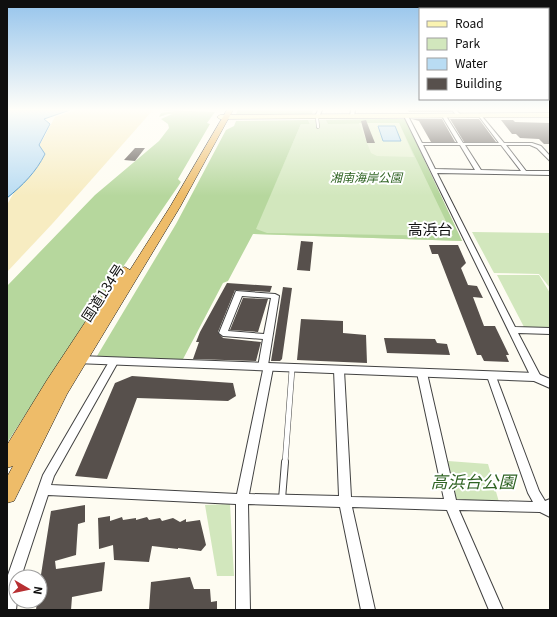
<svg xmlns="http://www.w3.org/2000/svg" width="557" height="617" font-family="Georgia,'Noto Sans JP',serif">
  <rect width="100%" height="100%" fill="#fefcf2"/>
  <path fill="#d2e7bd" d="M405 119 462 241 253 234 301 124H310L308 120Z
    M472 232 550 233V288L539 274 494 273Z
    M497 275H539L550 293V327H524Z
    M448 461 488 464 499 502 456 499Z
    M230 504 234 576H217L205 505Z"/>
  <path fill="#b6d79d" d="M164 110 215 112 207 123 210 124 178 179 181 182 84 324 7 443V286L95 195 159 141 169 128 168 124 161 119 172 114H168L159 117 161 113 182 110 163 111Z
    M238 110H313L312 114H236Z
    M405 119 462 241 253 234 228 281 223 283 182 361 97 356 176 224 226 130 234 126 236 121 308 120 310 124H301L256 229 267 233 453 236 399 123 328 124 326 120Z"/>
  <path fill="#f7ecc1" d="M76 110H153L53 223 7 272V205L55 117Z"/>
  <path fill="#e3efce" d="M359 123H399L414 157 377 156 371 153Z"/>
  <path fill="#b9dcf3" stroke="#448fc5" d="M7 110H70L44 119 50 124 39 145 45 154C36 172 23 185 7 198Z
    M378 126H395L401 141H383Z"/>
  <path fill="#57504c" d="M408 110H451L452 112H409Z
    M412 119H442L455 142H431L419 121Z
    M450 119H479L496 142H464Z
    M366 120 369 128 375 143H367L361 121Z
    M501 120H513L515 122 550 123V144H544L539 139 520 138 516 134H512Z
    M135 148H145L135 161 124 160Z
    M301 241 313 242 310 271 297 270Z
    M429 245H458L466 263 461 268 468 285 477 286 483 298 473 297 484 326H495L509 355H506L509 362 484 361 481 355H477L438 254H432Z
    M227 283 272 286 270 292 235 290 218 332 223 338 261 342 256 361 193 359 199 342H196L200 332Z
    M283 287 292 288 282 359 280 361H271Z
    M243 298 268 299 258 332 230 330Z
    M301 319 343 321V333L366 335 367 363 297 360Z
    M384 338 435 339 437 343 447 344 450 355 387 353Z
    M132 376 233 383 236 396 228 401 137 398 107 479 75 476 115 383Z
    M85 505V522L78 524 76 555 55 561 56 569 105 562 102 591 72 597 71 610H36L37 601H40V581L51 511Z
    M110 516V521L122 517 123 520 136 518V520L147 517 149 520 160 518 162 521 173 518 180 522 186 519V522L200 520 206 545 201 551 178 548V549L152 546 149 562 114 560 113 545 99 549 98 518Z
    M190 577 194 589H210L211 602 217 601V610H149L151 582Z"/>
  <g fill="none" stroke-linecap="round" stroke-linejoin="round">
    <defs>
      <path id="service-far2" d="M317 117 318 127"/>
      <path id="service-far1" d="M285 463 292 369"/>
      <path id="service" d="M282 499 285 462"/>
      <path id="minor" d="M318 110H322L319 117 317 118 315 117Z
        M351 110H355L354 117 350 116Z
        M452 110H456L461 115 457 116Z
        M480 114 504 143H532L541 146 550 156V161L537 148 530 145H506L526 171H550V175L437 173 515 327 550 328V334L518 333 541 377 539 379H533L531 377 404 116 406 115 408 116 422 143H458L442 116 444 115 446 116 463 143H499L478 115ZM423 145H460L475 170 435 169ZM465 145H501L521 171 481 170Z
        M236 291 275 294 279 296 268 365 271 366 273 368 249 494 339 496 334 370 336 368H342L344 370 351 497 444 499 417 373 419 371H425L427 373 456 500 533 502 528 493 487 376 489 374H495L539 491 545 501 550 499V517L540 512 459 510 503 610H489L447 510 352 507 375 610H361L340 507 248 504 250 610H236V504L48 495 21 577H16V601H17L16 610H7V583L8 575 43 475 110 360H116L118 362 54 476 51 485 237 494 263 370 260 369 258 367 263 339 223 336 219 333ZM242 296 271 298 264 334 228 331Z"/>
      <path id="tertiary" d="M79 356 536 373 550 379V388L534 381 75 363 73 360 75 357Z"/>
      <path id="secondary" d="M550 113V117L220 119 217 117 220 115Z"/>
      <path id="trunk" d="M227 110H233L180 207 67 394 14 501 7 503V477L13 466 7 468V445L47 380 121 268 125 267 130 270 170 207Z"/>
    </defs>
    <use href="#service-far2" stroke="#424242" stroke-width="3.5"/>
    <use href="#service-far1" stroke="#424242" stroke-width="6"/>
    <use href="#service" stroke="#424242" stroke-width="8"/>
    <use href="#minor" stroke="#424242" stroke-width="2"/>
    <use href="#tertiary" stroke="#424242" stroke-width="2"/>
    <use href="#secondary" stroke="#313131" stroke-width="1"/>
    <use href="#trunk" stroke="#202020" stroke-width="1"/>
    <use href="#service-far2" stroke="#fff" stroke-width="2.5"/>
    <use href="#service-far1" stroke="#fff" stroke-width="5"/>
    <use href="#service" stroke="#fff" stroke-width="6"/>
    <use href="#minor" fill="#fff" fill-rule="evenodd"/>
    <use href="#tertiary" fill="#fff" fill-rule="evenodd"/>
    <use href="#secondary" fill="#faf3b1" fill-rule="evenodd"/>
    <use href="#trunk" fill="#eebc69" fill-rule="evenodd"/>
  </g>
  <linearGradient id="sky" x2="0" y2="1"><stop stop-color="#95c4ec"/><stop offset="0.56" stop-color="#fffef9"/><stop offset="1" stop-color="#fffef9" stop-opacity="0"/></linearGradient>
  <rect width="557" height="196" fill="url(#sky)"/>
  <g text-anchor="middle" stroke-width="4" stroke-linejoin="round" paint-order="stroke">
    <g font-size="12" font-style="italic" fill="#2f6323" stroke="#fff">
      <text x="366" y="182">湘南海岸公園</text>
    </g>
    <g font-size="14" fill="#0f0f0f" stroke="#fff">
      <text transform="translate(103 293) rotate(-57)" y="5">国道134号</text>
    </g>
    <g font-size="15" fill="#0f0f0f" stroke="#fff">
      <text x="430" y="235">高浜台</text>
    </g>
    <g font-size="17" font-style="italic" fill="#2f6323" stroke="#fff">
      <text x="473" y="488">高浜台公園</text>
    </g>
  </g>
  <rect width="557" height="617" fill="none" stroke="#0f0f0f" stroke-width="16"/>
  <rect x="419" y="8" width="130" height="92" fill="#ffffff" stroke="#9f9f9f"/>
  <rect x="427" y="21" width="20" height="6" fill="#faf3b1" stroke="#9f9f9f"/>
  <text x="455" y="28" font-size="12" fill="#0f0f0f">Road</text>
  <rect x="427" y="38" width="20" height="12" fill="#d2e7bd" stroke="#9f9f9f"/>
  <text x="455" y="48" font-size="12" fill="#0f0f0f">Park</text>
  <rect x="427" y="58" width="20" height="12" fill="#b9dcf3" stroke="#9f9f9f"/>
  <text x="455" y="68" font-size="12" fill="#0f0f0f">Water</text>
  <rect x="427" y="78" width="20" height="12" fill="#57504c" stroke="#9f9f9f"/>
  <text x="455" y="88" font-size="12" fill="#0f0f0f">Building</text>
  <g transform="translate(28 589) rotate(99)"><circle r="19" fill="#ffffff" stroke="#9f9f9f"/>
  <path d="M0-3L7 15L0 10L-7 15Z" fill="#b72f32"/>
  <text y="-6" font-size="11" font-weight="bold" text-anchor="middle" fill="#0f0f0f">N</text>
  </g>
</svg>
